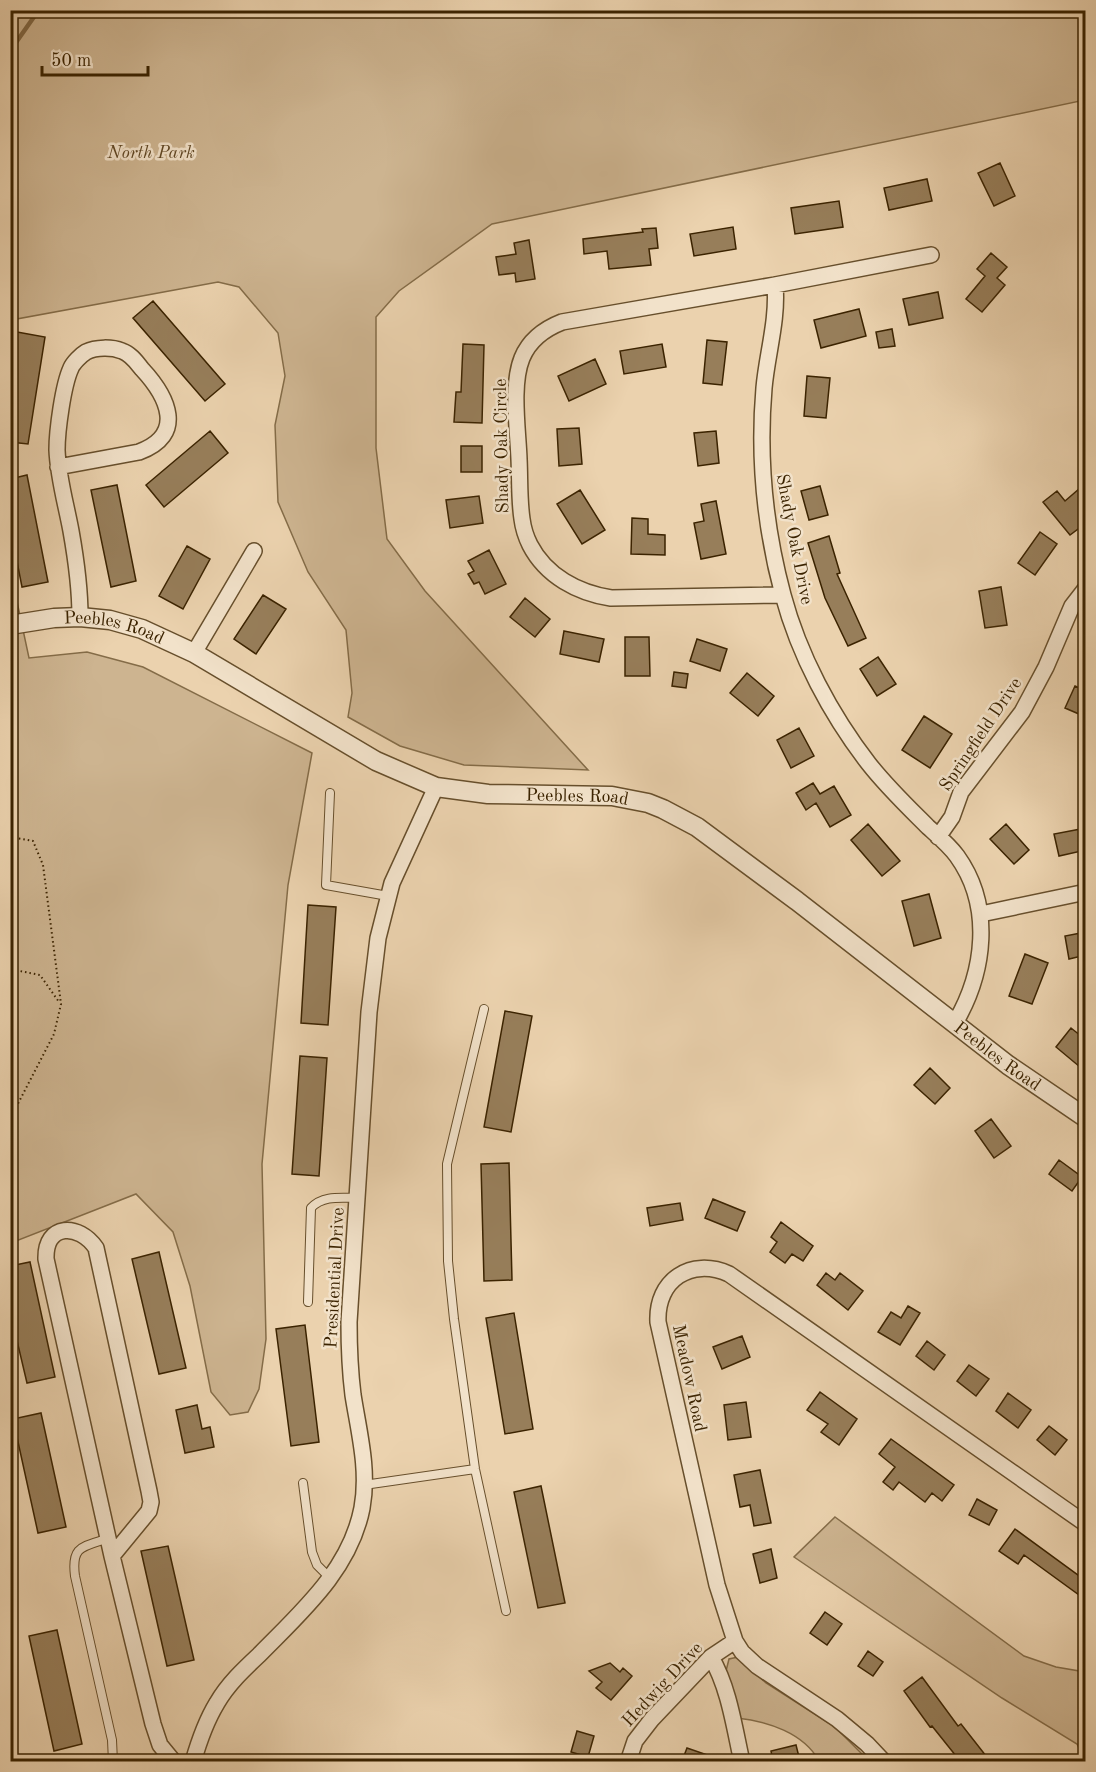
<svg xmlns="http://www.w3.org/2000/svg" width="1096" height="1772" font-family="'Old Standard TT',serif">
  <rect width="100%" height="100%" fill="#ebd2ae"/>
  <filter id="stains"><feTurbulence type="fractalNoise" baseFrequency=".00333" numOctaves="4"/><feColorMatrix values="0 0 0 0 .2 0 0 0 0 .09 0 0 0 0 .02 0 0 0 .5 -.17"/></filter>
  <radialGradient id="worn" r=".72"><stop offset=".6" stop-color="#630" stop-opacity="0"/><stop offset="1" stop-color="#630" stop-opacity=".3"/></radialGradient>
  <path fill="#cdb490" stroke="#846c48" stroke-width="1.5" d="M11 10 1085 11V100L492 224 399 291 376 317V448L387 539 425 591 588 770 464 765 400 746 348 717 352 693 346 630 308 572 278 502 275 425 285 376 278 333 239 287 218 282 11 320Z
    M10 569 29 658 87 652 143 667 312 753 288 885 262 1164 266 1339 259 1389 248 1412 230 1415 211 1392 190 1286 173 1232 136 1194 11 1243Z
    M835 1517 1024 1656 1056 1667 1085 1672V1761L1077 1744 1002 1698 794 1557Z
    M738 1657 766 1683 835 1727 869 1761H819C804 1733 767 1721 737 1718L726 1671 729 1659Z"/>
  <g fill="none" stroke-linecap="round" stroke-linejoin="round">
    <path stroke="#816845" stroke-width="4.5" d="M10 51 36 14 34 10"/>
  </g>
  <path fill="#977e5a" stroke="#3b2300" stroke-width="1.5" d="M1000 163 1015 196 994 206 978 173Z
    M927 179 932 201 889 210 884 188Z
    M839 201 843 227 795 234 791 208Z
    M733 227 736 249 694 256 690 234Z
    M656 228 658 248 649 249 651 265 609 269 607 251 584 254 583 239 643 232 642 229Z
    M529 240 535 279 516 282 515 273 499 275 496 257 516 254 514 243Z
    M991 253 1007 267 997 278 1005 285 982 312 966 299 985 276 977 269Z
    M938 292 943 318 909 325 903 299Z
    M153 301 225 384 205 401 133 318Z
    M859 309 866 336 821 348 814 320Z
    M892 329 895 346 879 348 876 332Z
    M17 332 45 337 28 444 10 442V371Z
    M707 340 727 342 722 385 703 383Z
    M463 344 484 345 482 423 454 422 456 392H461Z
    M662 344 666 367 624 374 620 351Z
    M595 359 606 384 569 401 558 376Z
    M807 376 830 378 826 418 804 416Z
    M579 428 582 464 559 466 557 429Z
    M210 431 228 453 164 507 146 485Z
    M716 431 719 463 698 466 694 433Z
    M461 446H482V472H461Z
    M27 475 48 582 22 587 10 526V479Z
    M1086 483V523L1070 535 1043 502 1057 491 1065 501Z
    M117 485 136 581 111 587 91 490Z
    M820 486 828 515 809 520 801 491Z
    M580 490 605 530 582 544 557 504Z
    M479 496 483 523 450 528 446 500Z
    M716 501 726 554 701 559 694 523 704 521 701 504Z
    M632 518 648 519V534L665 535V555L631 554Z
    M1040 532 1057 544 1035 575 1018 563Z
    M829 536 840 573 837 574 866 638 848 646 825 598 808 543Z
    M187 546 210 559 183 609 159 596Z
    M489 550 506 584 485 594 479 582 474 584 468 574 474 571 468 561Z
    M1001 587 1007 625 985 628 979 591Z
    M263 595 286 609 256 654 234 639Z
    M525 598 550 619 535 637 510 617Z
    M564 631 604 639 599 662 560 654Z
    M625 637H649L650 676H625Z
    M697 639 727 649 720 671 690 661Z
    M878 657 896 684 877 696 860 669Z
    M674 672 688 674 686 688 672 686Z
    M747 673 774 696 758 716 730 693Z
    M1075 686 1086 691V717L1065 708Z
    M924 716 952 734 930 768 902 750Z
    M799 728 814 756 791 768 777 740Z
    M813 783 820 794 834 786 851 815 830 827 816 803 806 810 796 793Z
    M868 824 900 861 882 876 851 840Z
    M1006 824 1029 850 1014 864 990 839Z
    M1086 828V850L1059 856 1054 834Z
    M929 894 941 938 914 946 902 901Z
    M308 905 336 907 328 1025 301 1023Z
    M1086 932V955L1069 959 1065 936Z
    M1025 954 1048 963 1032 1004 1009 996Z
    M505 1011 532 1016 511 1132 484 1127Z
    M1071 1028 1086 1040V1072L1056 1047Z
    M300 1056 327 1058 319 1176 292 1174Z
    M930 1068 950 1088 935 1104 914 1085Z
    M991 1119 1011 1146 994 1158 975 1131Z
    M1059 1160 1082 1177 1072 1191 1049 1174Z
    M509 1163 512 1280 484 1281 481 1164Z
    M713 1199 745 1212 737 1231 705 1218Z
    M680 1203 683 1220 650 1226 647 1208Z
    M781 1222 813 1246 803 1261 792 1254 785 1263 770 1252 777 1242 771 1237Z
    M159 1252 186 1368 159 1374 132 1259Z
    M30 1262 55 1377 27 1383 10 1311V1266Z
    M826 1273 835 1280 840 1273 863 1291 848 1310 817 1285Z
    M908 1306 920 1313 900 1345 878 1332 891 1312 901 1318Z
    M514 1313 533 1429 505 1434 486 1318Z
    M305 1325 319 1442 291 1446 276 1329Z
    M742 1336 750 1357 722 1369 713 1347Z
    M927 1341 945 1355 934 1370 916 1356Z
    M969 1365 989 1379 976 1396 957 1381Z
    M820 1392 857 1419 839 1445 821 1432 828 1424 807 1410Z
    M1008 1393 1031 1410 1018 1428 996 1411Z
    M746 1402 751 1437 728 1440 724 1405Z
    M197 1405 202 1429 210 1427 214 1447 185 1453 176 1410Z
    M41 1413 66 1527 38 1533 13 1419Z
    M1049 1426 1067 1440 1055 1455 1037 1440Z
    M891 1439 954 1485 942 1501 932 1493 925 1502 899 1482 893 1490 883 1482 895 1467 879 1454Z
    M760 1470 771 1523 754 1526 750 1505 740 1507 734 1475Z
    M541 1486 565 1603 538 1608 514 1492Z
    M977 1499 997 1510 989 1525 969 1515Z
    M1015 1529 1086 1581V1600L1024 1555 1018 1564 999 1551Z
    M168 1546 194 1660 167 1666 141 1551Z
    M771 1549 777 1578 760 1583 753 1554Z
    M825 1612 842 1624 827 1645 810 1633Z
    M57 1630 82 1744 54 1751 29 1636Z
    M868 1651 883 1662 873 1676 858 1666Z
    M610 1663 620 1672 623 1668 632 1676 611 1700 596 1688 602 1682 589 1671Z
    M922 1677 958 1726 961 1724 990 1761H960L932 1726 930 1727 904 1691Z
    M577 1731 594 1736 588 1757 571 1752Z
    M796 1745 800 1761H773L771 1751Z
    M687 1748 722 1760 721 1761H682Z"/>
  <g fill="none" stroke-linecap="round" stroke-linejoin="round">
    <defs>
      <path id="service" d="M330 793 326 885 388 896
        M484 1009 447 1164 448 1261 454 1319 475 1469 506 1611
        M308 1302 311 1208C323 1195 341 1198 358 1198
        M303 1483 312 1552 317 1565 330 1578
        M364 1485 475 1469
        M109 1538C83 1547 71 1545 75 1576L112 1740 113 1762"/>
      <path id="minor" d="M775 285C778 320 767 354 764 388 758 458 765 528 783 595 799 655 831 715 869 764 887 787 908 807 928 827 938 836 949 845 957 856 993 906 985 972 955 1023
        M58 467 139 452C186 435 168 397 142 369 137 363 131 354 122 351 112 347 96 347 86 352 81 355 73 363 71 368 63 385 57 431 57 450 58 477 66 504 71 531 76 559 80 588 80 617
        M783 595 611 598C578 593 546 576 530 545 526 537 523 527 522 519 519 499 520 479 519 459 518 430 511 385 522 358 529 341 544 329 562 322L775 285 931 255
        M194 653 254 551
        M938 837 952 817 961 792 1022 712 1046 667 1072 606 1086 588
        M981 914 1086 892
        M112 1556 149 1511 151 1502 149 1491 96 1248C79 1223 45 1223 46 1259L112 1556 153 1724 160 1745 174 1762
        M711 1657C729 1688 734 1726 742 1762
        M193 1762C199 1741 206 1721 217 1703 228 1684 244 1669 259 1655 301 1612 350 1570 362 1508 369 1470 359 1433 353 1395 350 1371 349 1347 349 1322L369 1012 378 938 392 883 436 787
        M628 1762 635 1741 652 1719 711 1657 735 1641
        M884 1762 867 1744 837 1719 757 1666 742 1652 735 1641 717 1585 658 1322C656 1280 691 1257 729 1274L1086 1524"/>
      <g id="tertiary">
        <path id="s1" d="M10 625 54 618 80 617 110 620 142 629 194 653 376 761 436 787 488 794 612 796 648 803 663 809 697 827 797 901 1008 1065 1086 1118"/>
      </g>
    </defs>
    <use href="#service" stroke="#674f2c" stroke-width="10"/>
    <use href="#minor" stroke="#674f2c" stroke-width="18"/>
    <use href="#tertiary" stroke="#674f2c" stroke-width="21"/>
    <path stroke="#3b2300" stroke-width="2" stroke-dasharray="1.5 3" stroke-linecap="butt" d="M10 837 33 841 43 865 61 1004 54 1034 10 1119
      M10 976 15 970 40 975 59 1002"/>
    <use href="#service" stroke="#f2e2ca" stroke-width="8"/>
    <use href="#minor" stroke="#f2e2ca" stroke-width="15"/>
    <use href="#tertiary" stroke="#f2e2ca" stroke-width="18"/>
  </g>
  <g text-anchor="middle" stroke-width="5" stroke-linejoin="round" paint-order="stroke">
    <g font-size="18" font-style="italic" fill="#604724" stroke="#f2e2ca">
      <text x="151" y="158">North Park</text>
    </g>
    <g font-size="18" fill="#3b2300" stroke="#f2e2ca">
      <text transform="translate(501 446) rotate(-91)" y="6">Shady Oak Circle</text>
      <text transform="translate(795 539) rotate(79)" y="6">Shady Oak Drive</text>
      <text dy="6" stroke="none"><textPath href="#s1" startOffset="106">Peebles Road</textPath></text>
      <text transform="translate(980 734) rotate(-56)" y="6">Springfield Drive</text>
      <text dy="6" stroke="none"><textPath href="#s1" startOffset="610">Peebles Road</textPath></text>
      <text dy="6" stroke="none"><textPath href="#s1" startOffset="1114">Peebles Road</textPath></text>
      <text transform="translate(334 1278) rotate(-87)" y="6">Presidential Drive</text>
      <text transform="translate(690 1378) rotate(78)" y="6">Meadow Road</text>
      <text transform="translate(662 1684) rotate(-47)" y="6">Hedwig Drive</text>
    </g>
  </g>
  <rect width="1096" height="1772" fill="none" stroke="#ebd2ae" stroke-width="36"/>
  <rect x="12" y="12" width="1072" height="1748" fill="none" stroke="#3b2300" stroke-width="3"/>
  <rect x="18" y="18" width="1060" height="1736" fill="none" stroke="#3b2300" stroke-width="1.5"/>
  <path d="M42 66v9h106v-9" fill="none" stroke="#3b2300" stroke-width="3"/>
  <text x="51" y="66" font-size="18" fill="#3b2300" stroke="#f2e2ca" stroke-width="4.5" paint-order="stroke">50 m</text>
  <rect width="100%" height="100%" filter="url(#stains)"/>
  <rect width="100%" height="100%" fill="url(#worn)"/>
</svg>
